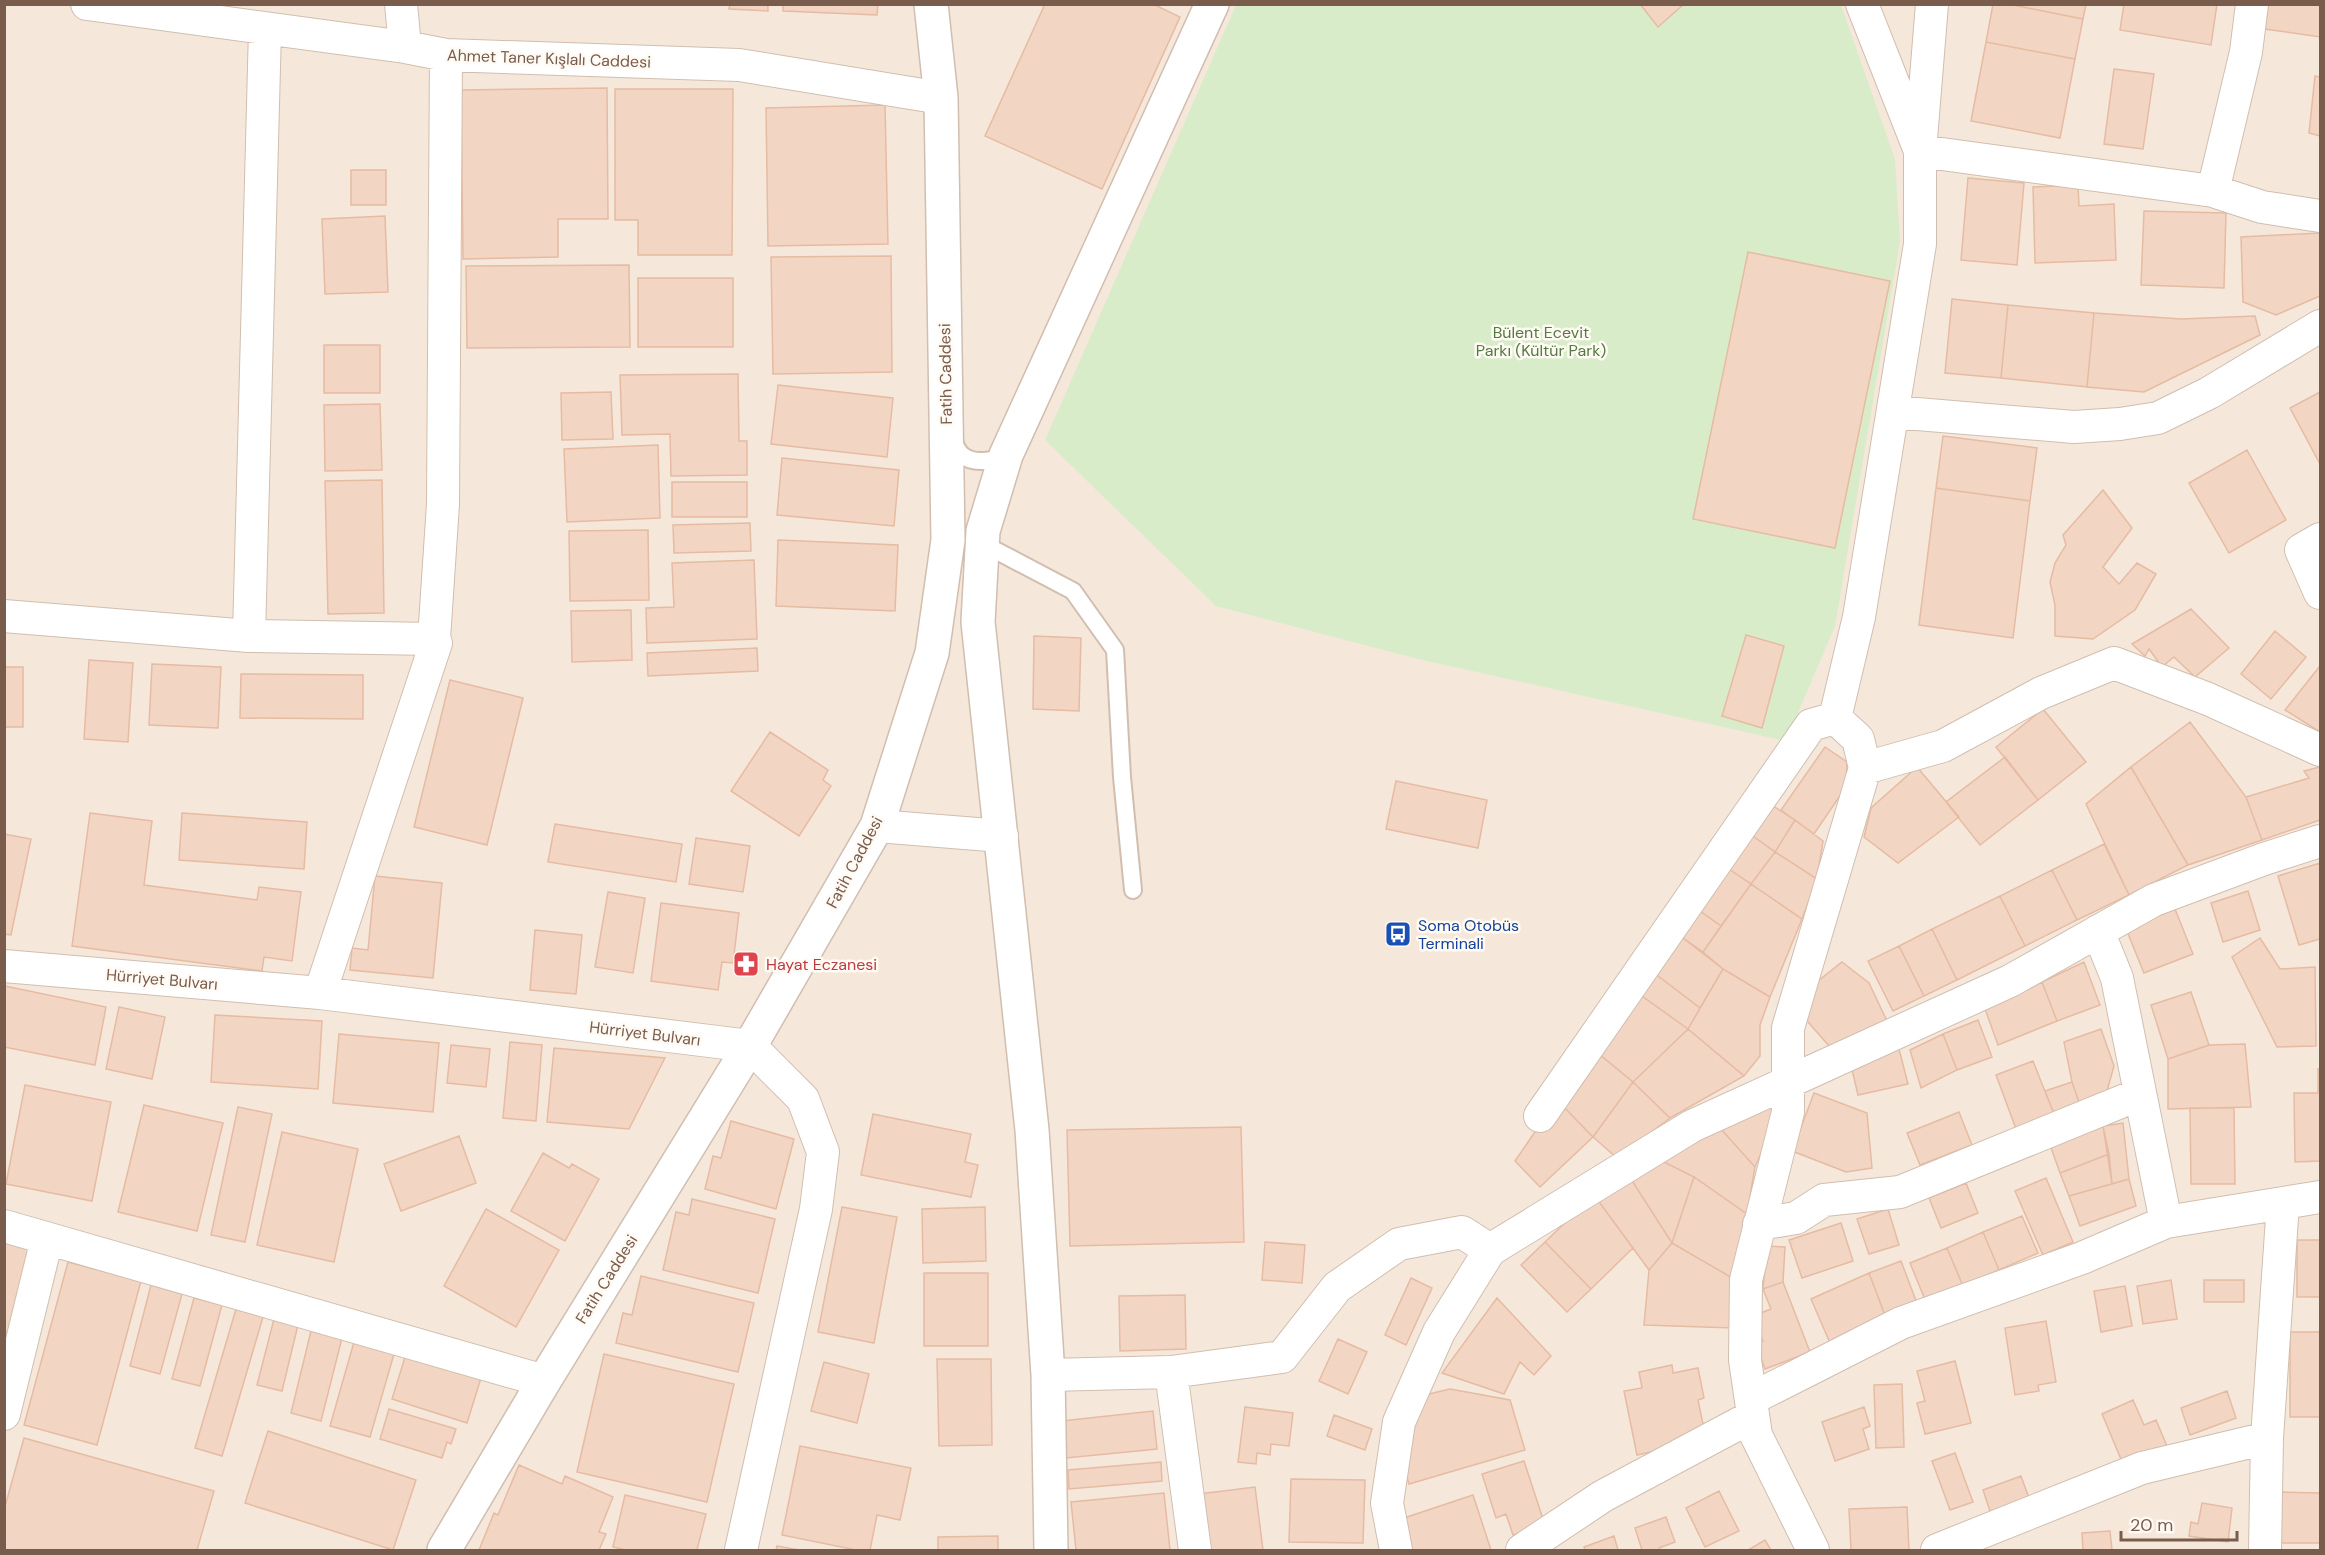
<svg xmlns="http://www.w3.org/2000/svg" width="2325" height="1555" font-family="'DM Sans',sans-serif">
  <rect width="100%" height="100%" fill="#fdf6ec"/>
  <path fill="#f5e8da" d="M5 5H2320V1550H5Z"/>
  <path fill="#d8ecc9" d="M1236 5H1841L1895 159 1900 242 1835 626 1786 741 1418 659 1216 606 1045 440Z"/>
  <path fill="#f3d5c3" stroke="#e6bba3" stroke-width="1.5" d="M730 4H768V11L729 9Z
    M783 4H878L877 15 783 11Z
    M1045 4H1153L1180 17 1102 189 985 136Z
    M1640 4H1684L1658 27Z
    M1993 4H2008L2083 19 2075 59 1986 42Z
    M2008 4H2086L2083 19Z
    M2124 4H2217L2211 45 2120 30Z
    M2268 4H2320V37L2265 29Z
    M1986 42 2075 59 2060 138 1971 121Z
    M2114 69 2154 74 2143 149 2104 144Z
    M2315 76 2320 77V136L2309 133Z
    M607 88 608 219H558V257L463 259 461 90Z
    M615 89H733L732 255H638V220H615Z
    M885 105 888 244 768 246 766 108Z
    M351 170H386V205H351Z
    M1968 178 2024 183 2017 265 1961 260Z
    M2078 185 2079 206 2114 204 2116 260 2035 263 2033 187Z
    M2144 211 2226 213 2224 288 2141 285Z
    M385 216 388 292 325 294 322 219Z
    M2320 233V296L2276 315 2243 302 2241 237Z
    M1748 252 1890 281 1835 548 1693 519Z
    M891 256 892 372 773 374 771 257Z
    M629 265 630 347 467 348 466 266Z
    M638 278H733V347H638Z
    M1952 299 2008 305 2001 378 1945 373Z
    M2008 305 2094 313 2087 387 2001 378Z
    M2094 313 2181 319 2255 316 2260 335 2144 392 2087 387Z
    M324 345H380V393H324Z
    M738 374 739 441H747V475L671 476 670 434 622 435 620 375Z
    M778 385 893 398 887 457 771 444Z
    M611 392 613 439 562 440 561 393Z
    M2320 392V464L2290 408Z
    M380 404 382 470 325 471 324 405Z
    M1943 436 2037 448 2030 501 1936 488Z
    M658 445 660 518 567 522 564 449Z
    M2247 450 2286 520 2229 553 2189 483Z
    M782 458 899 470 894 526 777 515Z
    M382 480 384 613 328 614 325 481Z
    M672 482H747V517H672Z
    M1936 488 2030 501 2013 638 1919 625Z
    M2103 490 2132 528 2103 567 2119 584 2137 563 2156 574 2135 610 2093 639 2055 636V605L2050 582 2055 563 2066 545 2063 535Z
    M750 523 751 551 674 553 673 525Z
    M648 530 649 600 570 601 569 531Z
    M778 540 898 545 895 611 776 606Z
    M754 560 757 639 647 643 646 608 674 607 672 563Z
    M2191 609 2229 648 2195 677 2174 657 2162 667 2149 649 2145 656 2132 644Z
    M631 610 632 660 572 662 571 611Z
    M2275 631 2306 657 2271 699 2241 674Z
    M1746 635 1784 646 1762 728 1722 716Z
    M1034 636 1081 638 1079 711 1033 709Z
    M757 648 758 671 648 676 647 653Z
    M89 660 133 663 128 742 84 739Z
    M152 664 221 667 218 728 149 725Z
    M2320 666V732L2285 710Z
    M4 667H23V727H4Z
    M241 674 363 675V719L240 718Z
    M450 680 523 698 487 845 414 827Z
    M2043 709 2086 762 2038 800 1996 747Z
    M2190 722 2246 797 2262 840 2188 865 2131 767Z
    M770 732 828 770 823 780 831 786 799 836 731 791Z
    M1825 747 1847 762 1846 787 1814 834 1781 810Z
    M2005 757 2038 800 1980 845 1946 802Z
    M1917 767 1959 817 1898 863 1864 837 1871 808Z
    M2131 767 2188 865 2129 895 2086 804Z
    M2320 767V820L2262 840 2246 797 2309 778 2304 771Z
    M1396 781 1487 800 1478 848 1386 829Z
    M1767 802 1795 820 1775 852 1746 831Z
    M90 813 152 821 144 885 257 900 259 887 301 892 292 961 264 957 262 971 72 946Z
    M182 813 307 822 304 869 179 860Z
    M1795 820 1823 841 1817 879 1775 852Z
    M555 824 682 844 676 882 548 862Z
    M1746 831 1775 852 1751 884 1723 865Z
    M4 834 31 839 11 935 4 934Z
    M696 838 750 846 743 892 689 884Z
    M2104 844 2129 895 2077 920 2052 870Z
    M1775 852 1817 879 1802 919 1751 884Z
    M2320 863V939L2299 945 2278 876Z
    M1723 865 1751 884 1721 926 1693 906Z
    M2052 870 2077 920 2025 946 2000 896Z
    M375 876 442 883 433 978 350 970 352 948 368 950Z
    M1751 884 1802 919 1770 997 1723 969 1703 952Z
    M2248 891 2260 930 2223 942 2211 903Z
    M608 892 645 898 633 973 595 967Z
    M2000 896 2025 946 1957 980 1932 929Z
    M661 903 739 913 733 963 722 962 718 990 651 981Z
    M1693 906 1721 926 1703 952 1675 932Z
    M2175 909 2193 954 2144 973 2126 929Z
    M1932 929 1957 980 1924 996 1899 946Z
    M535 930 582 935 576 994 530 990Z
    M1675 932 1723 969 1700 1008 1649 969Z
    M2260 938 2280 969 2315 967 2316 1046 2277 1047 2232 957Z
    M1899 946 1924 996 1893 1011 1868 961Z
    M1842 962 1869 983 1887 1021 1830 1047 1801 1014 1813 985Z
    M2084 962 2100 1005 2057 1021 2042 982Z
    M1649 969 1700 1008 1688 1029 1635 991Z
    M1723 969 1770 997 1760 1025V1056L1744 1076 1688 1029Z
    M2042 982 2057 1021 1998 1045 1985 1009Z
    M5 986 106 1007 95 1065 4 1047Z
    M1635 991 1688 1029 1633 1082 1593 1049Z
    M2191 992 2209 1045 2168 1059 2151 1005Z
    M119 1007 165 1017 152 1079 106 1069Z
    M215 1015 322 1021 318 1089 211 1082Z
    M1978 1020 1992 1057 1957 1070 1943 1034Z
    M1688 1029 1744 1076 1670 1118 1633 1082Z
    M2101 1029 2114 1066 2107 1091 2080 1105 2072 1082 2064 1042Z
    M339 1034 439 1043 433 1112 333 1103Z
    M1943 1034 1957 1070 1921 1088 1910 1050Z
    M510 1042 542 1045 536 1121 503 1118Z
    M2245 1044 2251 1107 2168 1109V1059L2209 1045Z
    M451 1045 490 1049 486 1087 447 1083Z
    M554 1048 665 1058 629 1129 547 1122Z
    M1593 1049 1633 1082 1593 1137 1557 1100Z
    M1899 1049 1908 1084 1858 1095 1850 1061Z
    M2033 1061 2054 1114 2016 1129 1996 1075Z
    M2318 1069H2320V1161L2295 1162 2294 1093H2318Z
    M1633 1082 1670 1118 1617 1158 1593 1137Z
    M2072 1082 2080 1105 2054 1114 2045 1091Z
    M25 1085 111 1102 92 1201 6 1184Z
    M1814 1093 1867 1113 1872 1168 1846 1172 1792 1151Z
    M1557 1100 1593 1137 1540 1187 1515 1161Z
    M1768 1104 1779 1112 1755 1167 1720 1128Z
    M144 1105 223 1123 197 1231 118 1212Z
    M238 1107 272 1114 245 1242 211 1235Z
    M2190 1108H2234L2235 1184H2191Z
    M1959 1112 1972 1145 1920 1165 1907 1133Z
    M873 1114 971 1134 965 1162 978 1165 971 1197 861 1175Z
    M731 1121 794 1139 776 1209 705 1189 713 1156 721 1158Z
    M2123 1123 2129 1179 2112 1184 2103 1126Z
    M2103 1126 2109 1154 2060 1173 2050 1145Z
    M1241 1127 1244 1242 1070 1246 1067 1130Z
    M1720 1128 1755 1167 1747 1214 1694 1177 1662 1161Z
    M282 1132 358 1149 334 1262 257 1245Z
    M459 1136 476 1183 401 1211 384 1164Z
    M543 1153 569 1168 572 1164 599 1179 565 1241 511 1211Z
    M2109 1154 2112 1184 2069 1196 2060 1173Z
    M1662 1161 1694 1177 1672 1243 1629 1176Z
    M1629 1176 1672 1243 1649 1270 1594 1195Z
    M1694 1177 1747 1214 1734 1279 1672 1243Z
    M2046 1178 2073 1242 2043 1255 2015 1191Z
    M2129 1179 2136 1206 2080 1226 2069 1196Z
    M1966 1183 1978 1213 1941 1228 1929 1198Z
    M1594 1195 1633 1248 1591 1289 1545 1242Z
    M692 1199 775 1219 758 1293 663 1270 676 1212 689 1215Z
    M842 1207 897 1217 874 1343 818 1332Z
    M985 1207 986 1261 923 1263 922 1209Z
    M486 1209 559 1250 516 1327 444 1286Z
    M1888 1209 1899 1245 1869 1254 1857 1219Z
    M2022 1216 2038 1253 1999 1270 1983 1232Z
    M1841 1223 1853 1261 1802 1278 1789 1240Z
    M4 1228 37 1236 14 1334 4 1332Z
    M1983 1232 1999 1270 1963 1286 1947 1248Z
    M2297 1240H2320V1297H2297Z
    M1265 1242 1305 1245 1302 1283 1262 1280Z
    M1545 1242 1591 1289 1567 1312 1521 1265Z
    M1672 1243 1734 1279 1733 1328 1644 1325 1649 1270Z
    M1767 1246 1785 1247 1783 1282 1763 1289Z
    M1947 1248 1963 1286 1926 1302 1910 1263Z
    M1901 1261 1918 1306 1886 1318 1869 1273Z
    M68 1262 141 1281 97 1445 24 1425Z
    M924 1273H988V1346H924Z
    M1869 1273 1886 1318 1830 1343 1811 1299Z
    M641 1276 754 1303 738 1372 616 1343 623 1313 632 1315Z
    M1411 1278 1432 1288 1406 1345 1385 1335Z
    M2171 1280 2177 1319 2143 1324 2137 1286Z
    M2204 1280H2244V1302H2204Z
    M1783 1282 1810 1352 1765 1369 1756 1344 1763 1341 1753 1316 1771 1309 1763 1289Z
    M151 1285 182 1294 160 1374 130 1366Z
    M2125 1286 2132 1326 2101 1332 2094 1291Z
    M1185 1295 1186 1349 1120 1351 1119 1296Z
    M194 1298 222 1305 200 1386 172 1379Z
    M1497 1298 1551 1356 1534 1375 1520 1362 1504 1394 1442 1373Z
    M236 1309 263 1317 222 1456 195 1448Z
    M274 1319 298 1325 282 1391 257 1385Z
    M2046 1321 2056 1382 2038 1385 2039 1391 2015 1395 2005 1328Z
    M311 1331 342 1338 321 1421 291 1413Z
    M2290 1332H2320V1417H2290Z
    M1338 1339 1367 1352 1348 1394 1319 1381Z
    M354 1342 394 1354 370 1437 330 1426Z
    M406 1354 481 1378 467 1423 392 1399Z
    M604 1354 734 1384 707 1502 577 1472Z
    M937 1359H991L992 1445 939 1446Z
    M1955 1361 1971 1423 1925 1434 1917 1403 1925 1401 1917 1371Z
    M824 1362 869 1374 857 1423 811 1411Z
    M1672 1365 1673 1373 1698 1368 1704 1398 1698 1400 1705 1434 1672 1441 1673 1447 1637 1455 1624 1391 1642 1388 1639 1372Z
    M1902 1384 1904 1447 1876 1448 1874 1385Z
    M1450 1389 1510 1400 1525 1450 1409 1484 1398 1448 1425 1395Z
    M2227 1391 2236 1418 2190 1435 2181 1408Z
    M2133 1400 2144 1425 2156 1420 2167 1446 2123 1464 2102 1414Z
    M1245 1407 1293 1413 1289 1446 1271 1444 1270 1455 1257 1453 1256 1464 1238 1462Z
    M1864 1407 1870 1426 1863 1429 1869 1449 1835 1461 1822 1422Z
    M389 1409 456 1429 451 1444 447 1442 442 1458 380 1439Z
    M1153 1411 1157 1449 1066 1458 1062 1421Z
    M1334 1415 1372 1429 1365 1450 1327 1436Z
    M268 1431 416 1480 393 1550 245 1503Z
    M24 1438 214 1491 197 1550H4V1510Z
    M800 1446 911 1468 900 1520 877 1515 870 1550H856L782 1535Z
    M1955 1453 1973 1502 1950 1510 1932 1461Z
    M1524 1461 1545 1525 1513 1535 1506 1514 1496 1518 1482 1474Z
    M1161 1462 1162 1481 1069 1489 1068 1470Z
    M519 1465 562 1484 565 1476 613 1497 599 1532 606 1534 599 1550H479L494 1513 498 1515Z
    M2021 1476 2033 1509 1994 1523 1983 1490Z
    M1291 1479 1365 1480 1363 1543 1289 1542Z
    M1255 1487 1263 1550H1206L1199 1494Z
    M1719 1491 1739 1531 1705 1547 1686 1508Z
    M2281 1492 2320 1493V1543H2280Z
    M1164 1493 1170 1550H1076L1071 1502Z
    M625 1495 706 1514 697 1550H626L613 1547Z
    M1473 1495 1491 1550H1411L1401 1519Z
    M2202 1503 2232 1508 2228 1542 2189 1536 2191 1522 2198 1524Z
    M1907 1507 1909 1550H1851L1849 1509Z
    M1666 1517 1675 1542 1659 1548 1660 1550H1642L1635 1528Z
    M2110 1531 2112 1550H2083L2082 1533Z
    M998 1536V1550H938V1537Z
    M1614 1536 1618 1550H1585L1584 1547Z
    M1765 1540 1771 1550H1748Z
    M777 1546 799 1550H776Z"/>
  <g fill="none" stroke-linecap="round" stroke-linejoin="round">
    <defs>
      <path id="service" d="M951 437C954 442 957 451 962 455 974 465 993 461 1006 455
        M981 548 993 549 1073 591 1115 650 1122 777 1133 890"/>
      <path id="minor" d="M87 4 405 47 446 55 739 65 941 98
        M401 4 405 47
        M1862 4 1920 151 2213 191 2262 207 2320 216
        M2213 191 2246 52 2252 4
        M1893 412 2074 427 2120 424 2158 418 2209 393 2320 326
        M2320 539 2301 550 2320 593
        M4 616 249 636 265 29
        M249 636 434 639
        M1865 768 1943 746 2041 693 2114 663 2208 699 2320 750
        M877 826 1002 836
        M2098 931 2117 978 2166 1222
        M4 966 320 993 750 1046 803 1099 823 1152 816 1209 741 1550
        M320 993 436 643 434 639 443 504 446 55
        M1540 1116 1811 725 1835 718
        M1759 1224 1796 1218 1824 1200 1900 1192 2140 1094
        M4 1226 544 1381
        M1171 1372 1195 1550
        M1048 1375 1171 1372 1282 1357 1337 1287 1399 1244 1462 1232 1490 1250
        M1751 1399 1901 1323 2082 1258 2166 1222 2320 1197
        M4 1414 47 1239
        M1396 1550 1387 1503 1399 1422 1439 1332 1490 1250 1692 1126 2010 981 2154 900 2264 859 2320 841
        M1522 1550 1603 1496 1753 1416
        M1813 1550 1756 1435 1745 1360 1746 1280 1788 1112V1028L1865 768 1858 739 1835 718 1859 617 1920 244V151L1932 4
        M1937 1550 2142 1468 2267 1438
        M2265 1550 2267 1438 2283 1203"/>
      <path id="tertiary" d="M444 1550 544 1381 750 1046 877 826 932 653 948 540 941 98 931 4
        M1051 1550 1048 1375 1032 1130 978 622 983 531 1006 455 1212 4"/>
    </defs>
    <use href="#service" stroke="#d1beb0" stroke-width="20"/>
    <use href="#minor" stroke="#d1beb0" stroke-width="34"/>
    <use href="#tertiary" stroke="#d1beb0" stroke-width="36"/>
    <use href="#service" stroke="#fff" stroke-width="16"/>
    <use href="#minor" stroke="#fff" stroke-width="32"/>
    <use href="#tertiary" stroke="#fff" stroke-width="33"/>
  </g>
  <defs>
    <symbol id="bus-square" viewBox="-11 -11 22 22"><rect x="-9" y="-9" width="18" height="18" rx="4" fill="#1a4fb4" stroke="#fffaf3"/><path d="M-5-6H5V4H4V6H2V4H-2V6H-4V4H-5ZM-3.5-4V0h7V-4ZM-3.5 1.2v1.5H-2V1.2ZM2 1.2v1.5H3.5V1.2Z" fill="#fff"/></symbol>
    <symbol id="pharmacy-square" viewBox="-11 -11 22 22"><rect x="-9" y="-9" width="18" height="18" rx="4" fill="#e0444e" stroke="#fffaf3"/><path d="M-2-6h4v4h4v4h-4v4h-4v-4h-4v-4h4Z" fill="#fff"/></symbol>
  </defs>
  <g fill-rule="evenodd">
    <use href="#bus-square" x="1383" y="919" width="30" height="30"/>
    <use href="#pharmacy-square" x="731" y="949" width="30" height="30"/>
  </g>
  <g text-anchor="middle" stroke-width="5" stroke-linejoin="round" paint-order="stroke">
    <g font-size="16" fill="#7a5c4d" stroke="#fffaf3">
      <text transform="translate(549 58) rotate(2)" y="6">Ahmet Taner Kışlalı Caddesi</text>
      <text transform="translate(945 374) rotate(-91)" y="6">Fatih Caddesi</text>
      <text transform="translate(854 862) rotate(-62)" y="6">Fatih Caddesi</text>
      <text transform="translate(162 979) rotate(5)" y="6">Hürriyet Bulvarı</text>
      <text transform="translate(645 1033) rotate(7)" y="6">Hürriyet Bulvarı</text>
      <text transform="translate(606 1279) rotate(-58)" y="6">Fatih Caddesi</text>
    </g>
    <g font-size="16" fill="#537a41" stroke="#fffaf3">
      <text x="1541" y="338">Bülent Ecevit<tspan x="1541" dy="18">Parkı (Kültür Park)</tspan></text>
    </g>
    <g font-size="16" fill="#164399" stroke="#fffaf3" text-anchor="start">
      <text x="1418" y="931">Soma Otobüs<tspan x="1418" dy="18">Terminali</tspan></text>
    </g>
    <g font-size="16" fill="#be3a42" stroke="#fffaf3" text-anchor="start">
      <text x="766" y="970">Hayat Eczanesi</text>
    </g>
  </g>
  <rect width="2325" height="1555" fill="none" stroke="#7a5c4d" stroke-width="12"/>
  <path d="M2121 1531v9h116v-9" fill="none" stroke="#7a5c4d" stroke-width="3"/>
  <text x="2130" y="1531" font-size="18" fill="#7a5c4d" stroke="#fffaf3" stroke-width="4.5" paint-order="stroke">20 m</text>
</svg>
